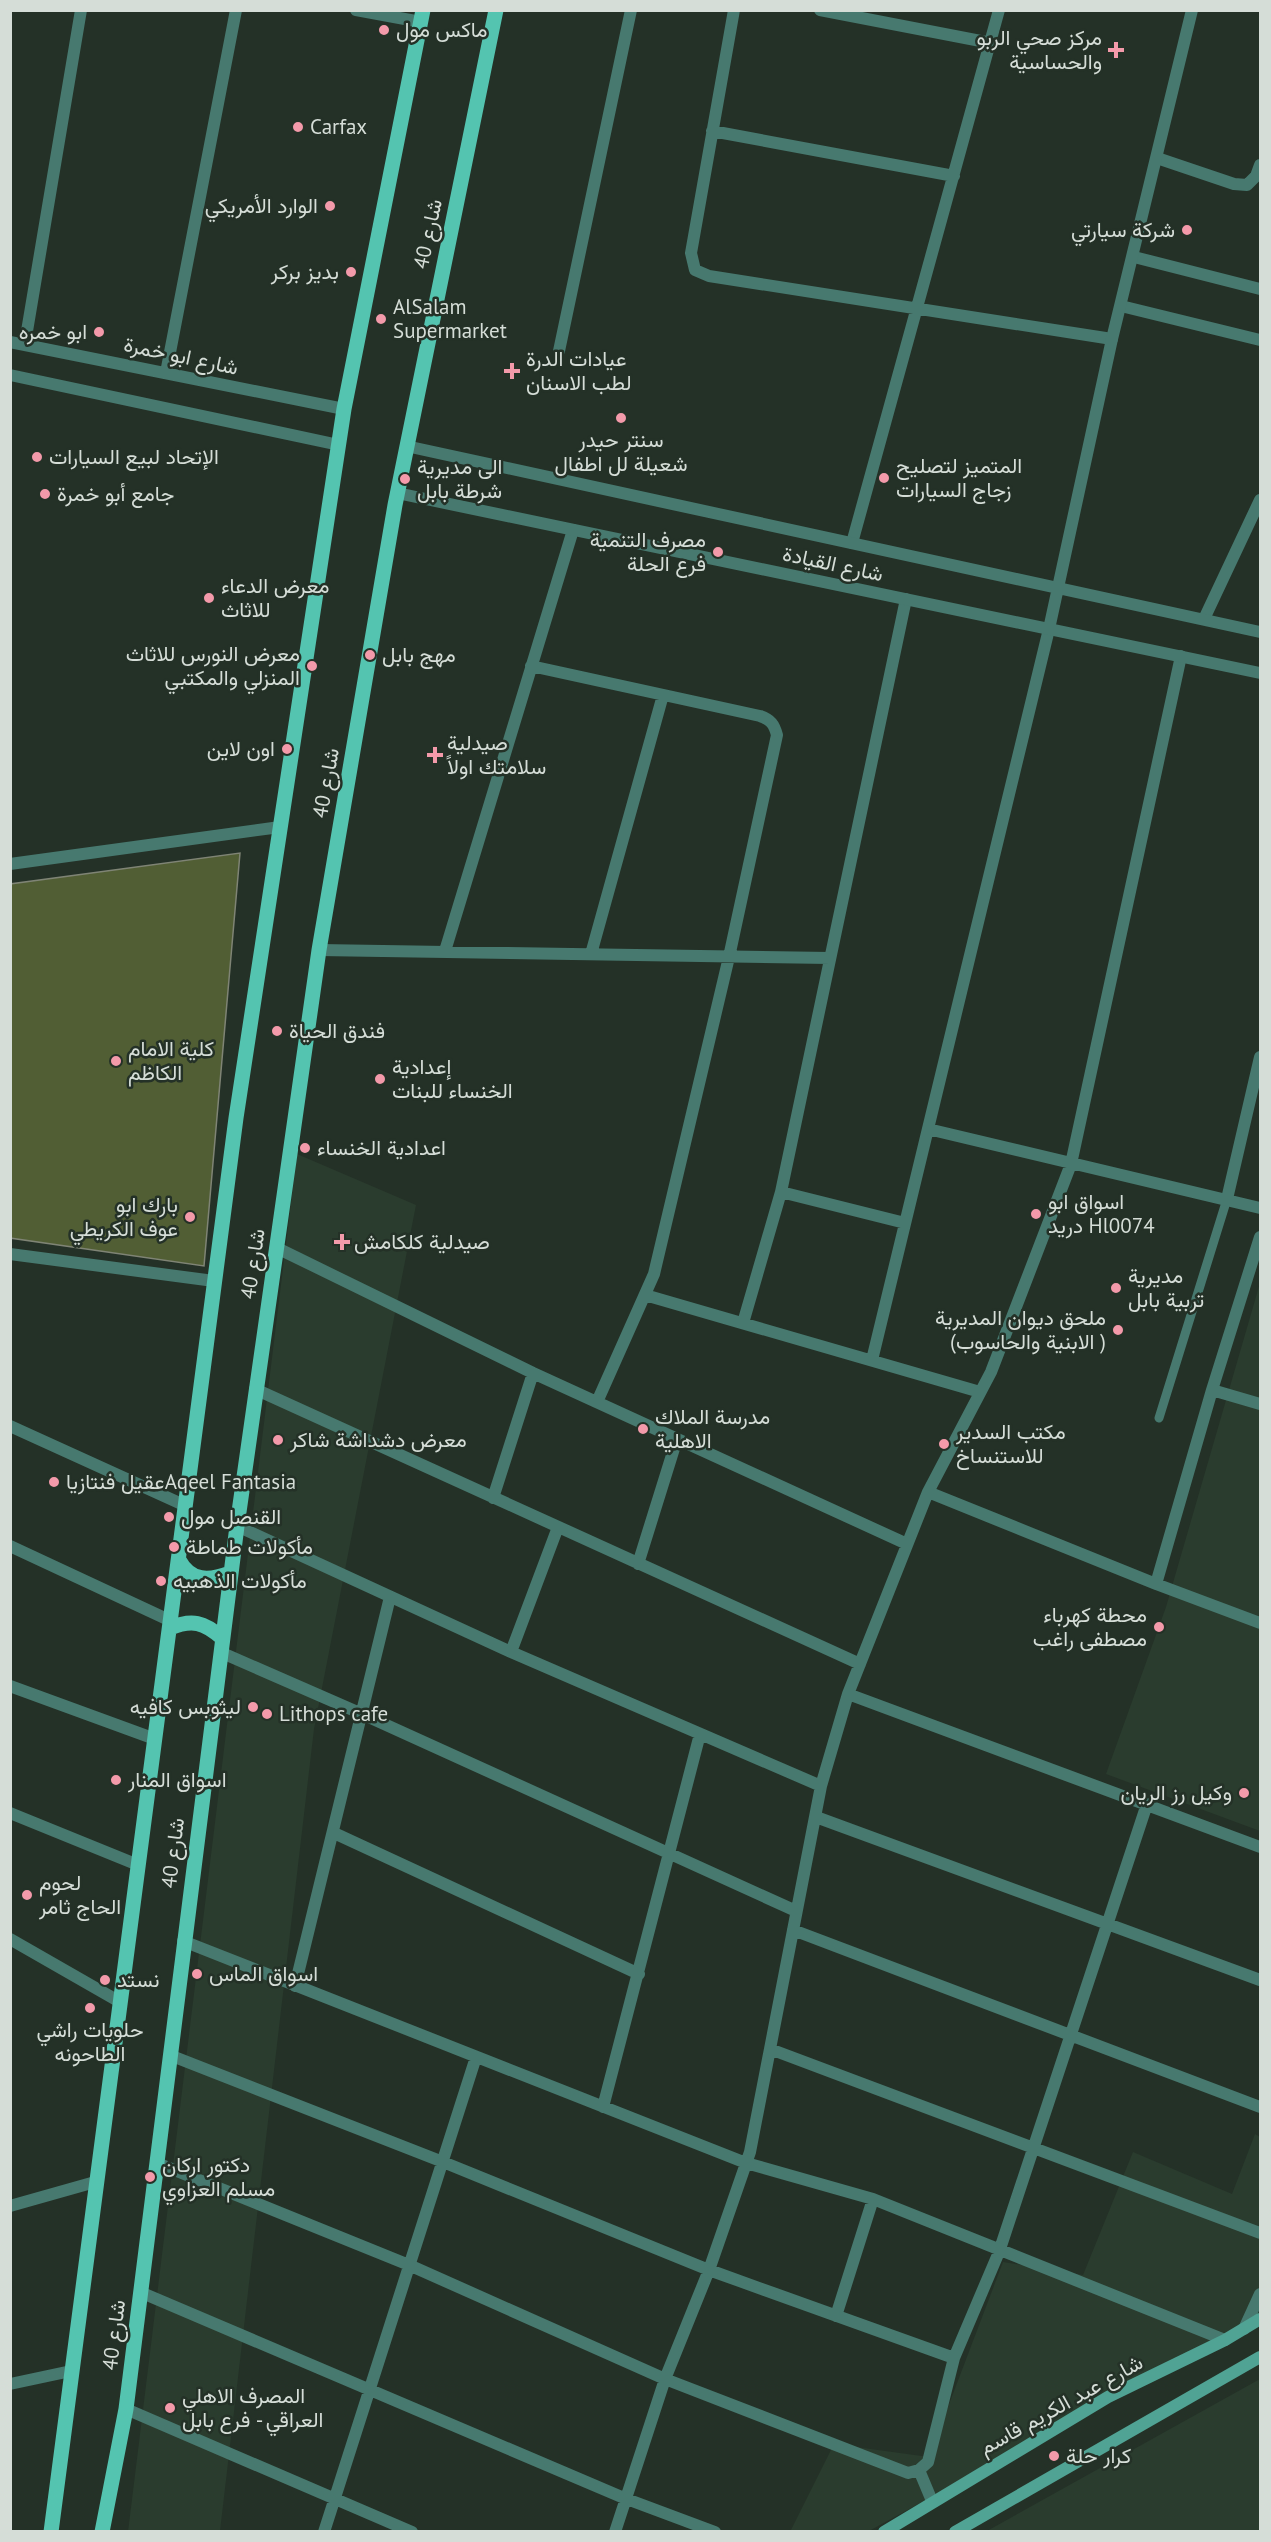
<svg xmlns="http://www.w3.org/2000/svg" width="1271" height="2542" font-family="'PT Sans',Vazirmatn,sans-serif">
  <rect width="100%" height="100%" fill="#243127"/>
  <path fill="#2a3c2e" d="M297 1154 416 1205 314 1729 220 2531 128 2532Z
    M1260 1283V1831L1106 1774 1166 1607Z
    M1255 2134 1260 2137V2318L869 2531 790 2532 834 2444 929 2457 1003 2262 1083 2275 1133 2152 1232 2194Z
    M1260 2379V2531H987Z"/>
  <path fill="#515e34" stroke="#7f8475" stroke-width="1.5" d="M240 853 204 1266 10 1238V884Z"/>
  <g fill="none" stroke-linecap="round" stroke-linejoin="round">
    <path stroke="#47796f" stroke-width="9" d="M1159 1418 1227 1199"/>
    <path stroke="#47796f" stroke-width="12" d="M356 10 421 22
      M734 10 691 253 695 270 709 276 1112 339
      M820 10 991 43
      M712 131 954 176
      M1157 158 1234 184 1247 185 1256 176 1260 165
      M1134 257 1260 289
      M1121 306 1260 340
      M10 342 344 409
      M25 343 81 10
      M559 351 631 10
      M166 373 236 10
      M10 375 339 445
      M852 543 999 10
      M1204 619 1260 500
      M531 666 760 716C771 720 774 724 777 735L729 957 654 1274 597 1402
      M10 864 280 827
      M319 950 830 958
      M445 951 573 530
      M591 954 663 695
      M928 1129 1260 1208
      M781 1192 905 1223
      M1227 1199 1260 1057
      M277 1248 533 1373 907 1544
      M10 1254 214 1281
      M645 1295 980 1392
      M743 1323 781 1192 906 599
      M872 1360 1049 629
      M255 1389 860 1664
      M1212 1390 1260 1404
      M10 1426 186 1506
      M928 1492 1156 1584 1260 1623
      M493 1498 533 1373
      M237 1526 511 1652 821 1786
      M10 1546 171 1621
      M638 1564 677 1439
      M1156 1584 1212 1390 1260 1237
      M220 1652 362 1714 796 1911
      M511 1652 558 1527
      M10 1686 155 1739
      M848 1694 1260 1847
      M10 1813 138 1865
      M816 1817 1260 1980
      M334 1833 639 1974
      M793 1930 1260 2107
      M10 1939 120 2002
      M183 1941 746 2163 873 2199 1225 2340
      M295 1986 390 1597
      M770 2049 1260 2233
      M172 2056 443 2162 709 2270 954 2358
      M603 2107 700 1734
      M157 2163 409 2265 665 2379 908 2473 919 2470 928 2462 954 2358 999 2252 1147 1804
      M10 2206 95 2182
      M140 2292 624 2498 715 2532
      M836 2316 873 2199
      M1244 2329 1260 2294
      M126 2409 412 2532
      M919 2470 932 2501
      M324 2532 476 2057
      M615 2532 665 2379 709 2270 750 2152 821 1786 848 1694 928 1492 991 1372 1071 1164 1181 656"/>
    <path stroke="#47796f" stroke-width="12" d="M406 446 1260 632
      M397 493 1260 673
      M1049 629 1112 339 1192 10
      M10 2384 71 2371"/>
    <path stroke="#50a394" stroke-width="12" d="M884 2532 1108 2397 1225 2340 1260 2319
      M955 2532 1260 2357"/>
    <path stroke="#54c4b0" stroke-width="15" d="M179 1560C191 1582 209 1581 230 1573
      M170 1628C192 1619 204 1622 222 1638
      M51 2532 236 1118 344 409 423 10
      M102 2532 126 2409 237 1526 319 950 395 505 496 10"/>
  </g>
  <g fill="#f39aaa" stroke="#243127" stroke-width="2">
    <circle cx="384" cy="30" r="6"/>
    <path d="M1113 41h6v6h6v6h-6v6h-6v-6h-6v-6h6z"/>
    <circle cx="298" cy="127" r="6"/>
    <circle cx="330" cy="206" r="6"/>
    <circle cx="1187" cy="230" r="6"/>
    <circle cx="351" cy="272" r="6"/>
    <circle cx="381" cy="319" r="6"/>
    <circle cx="99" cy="332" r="6"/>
    <path d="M509 362h6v6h6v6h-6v6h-6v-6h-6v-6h6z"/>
    <circle cx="621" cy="418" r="6"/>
    <circle cx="37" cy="457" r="6"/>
    <circle cx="884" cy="478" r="6"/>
    <circle cx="405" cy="479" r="6"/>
    <circle cx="45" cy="494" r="6"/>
    <circle cx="718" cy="552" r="6"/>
    <circle cx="209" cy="598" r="6"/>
    <circle cx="370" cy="655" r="6"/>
    <circle cx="312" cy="666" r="6"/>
    <circle cx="287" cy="749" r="6"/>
    <path d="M432 746h6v6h6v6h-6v6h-6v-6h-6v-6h6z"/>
    <circle cx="277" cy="1031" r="6"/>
    <circle cx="116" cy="1061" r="6"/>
    <circle cx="380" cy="1079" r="6"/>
    <circle cx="305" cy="1148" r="6"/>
    <circle cx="1036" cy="1214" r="6"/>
    <circle cx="190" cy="1217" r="6"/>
    <path d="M339 1233h6v6h6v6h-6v6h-6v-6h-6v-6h6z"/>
    <circle cx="1116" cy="1288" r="6"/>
    <circle cx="1118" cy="1330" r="6"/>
    <circle cx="643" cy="1429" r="6"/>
    <circle cx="278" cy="1440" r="6"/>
    <circle cx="944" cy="1444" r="6"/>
    <circle cx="54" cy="1482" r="6"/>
    <circle cx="169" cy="1517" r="6"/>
    <circle cx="174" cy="1547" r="6"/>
    <circle cx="161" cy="1581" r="6"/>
    <circle cx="1159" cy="1627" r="6"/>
    <circle cx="253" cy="1707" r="6"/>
    <circle cx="267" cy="1714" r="6"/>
    <circle cx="116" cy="1780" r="6"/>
    <circle cx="1244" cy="1793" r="6"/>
    <circle cx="27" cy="1895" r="6"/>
    <circle cx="197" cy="1974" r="6"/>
    <circle cx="105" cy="1980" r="6"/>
    <circle cx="90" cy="2008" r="6"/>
    <circle cx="150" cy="2177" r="6"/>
    <circle cx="170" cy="2408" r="6"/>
    <circle cx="1054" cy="2456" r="6"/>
  </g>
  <g text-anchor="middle" stroke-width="5" stroke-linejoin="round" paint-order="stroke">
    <g font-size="21" fill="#d5ddd7" stroke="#243127" text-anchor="start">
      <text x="396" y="37">ماكس مول</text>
      <text x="1102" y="45" text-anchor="end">مركز صحي الربو<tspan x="1102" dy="24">والحساسية</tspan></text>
      <text x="310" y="134">Carfax</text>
      <text x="318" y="213" text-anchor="end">الوارد الأمريكي</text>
      <text x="1175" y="237" text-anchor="end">شركة سيارتي</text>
      <text x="339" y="279" text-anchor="end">بديز بركر</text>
      <text x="393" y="314">AlSalam<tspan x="393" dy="24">Supermarket</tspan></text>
      <text x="87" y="339" text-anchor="end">ابو خمره</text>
      <text x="526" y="366">عيادات الدرة<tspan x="526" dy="24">لطب الاسنان</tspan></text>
      <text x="621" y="447" text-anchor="middle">سنتر حيدر<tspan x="621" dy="24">شعيلة لل اطفال</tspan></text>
      <text x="49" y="464">الإتحاد لبيع السيارات</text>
      <text x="896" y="473">المتميز لتصليح<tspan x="896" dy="24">زجاج السيارات</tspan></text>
      <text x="417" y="474">الى مديرية<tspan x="417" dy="24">شرطة بابل</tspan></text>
      <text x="57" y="501">جامع أبو خمرة</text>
      <text x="706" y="547" text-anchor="end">مصرف التنمية<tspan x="706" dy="24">فرع الحلة</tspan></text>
      <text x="221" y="593">معرض الدعاء<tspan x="221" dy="24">للاثاث</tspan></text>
      <text x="300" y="661" text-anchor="end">معرض النورس للاثاث<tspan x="300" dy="24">المنزلي والمكتبي</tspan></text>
      <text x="382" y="662">مهج بابل</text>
      <text x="447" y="750">صيدلية<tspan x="447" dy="24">سلامتك اولاً</tspan></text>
      <text x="275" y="756" text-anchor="end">اون لاين</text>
      <text x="289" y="1038">فندق الحياة</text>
      <text x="128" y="1056">كلية الامام<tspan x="128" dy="24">الكاظم</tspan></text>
      <text x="392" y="1074">إعدادية<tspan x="392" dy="24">الخنساء للبنات</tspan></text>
      <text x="317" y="1155">اعدادية الخنساء</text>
      <text x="1048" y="1209">اسواق ابو<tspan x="1048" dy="24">دريد Hl0074</tspan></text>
      <text x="178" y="1212" text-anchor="end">بارك ابو<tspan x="178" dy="24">عوف الكريطي</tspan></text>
      <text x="354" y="1249">صيدلية كلكامش</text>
      <text x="1128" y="1283">مديرية<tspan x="1128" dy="24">تربية بابل</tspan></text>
      <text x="1106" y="1325" text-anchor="end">ملحق ديوان المديرية<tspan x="1106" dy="24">(الابنية والحاسوب )</tspan></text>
      <text x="655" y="1424">مدرسة الملاك<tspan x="655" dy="24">الاهلية</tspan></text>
      <text x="956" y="1439">مكتب السدير<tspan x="956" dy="24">للاستنساخ</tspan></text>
      <text x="290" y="1447">معرض دشداشة شاكر</text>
      <text x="66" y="1489">عقيل فنتازياAqeel Fantasia</text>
      <text x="181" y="1524">القنصل مول</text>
      <text x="186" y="1554">مأكولات طماطة</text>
      <text x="173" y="1588">مأكولات الذهبيه</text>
      <text x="1147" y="1622" text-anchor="end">محطة كهرباء<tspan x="1147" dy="24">مصطفى راغب</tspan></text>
      <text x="241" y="1714" text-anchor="end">ليثوبس كافيه</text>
      <text x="279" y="1721">Lithops cafe</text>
      <text x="128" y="1787">اسواق المنار</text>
      <text x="1232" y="1800" text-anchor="end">وكيل رز الريان</text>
      <text x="39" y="1890">لحوم<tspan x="39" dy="24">الحاج ثامر</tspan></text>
      <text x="209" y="1981">اسواق الماس</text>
      <text x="117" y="1987">نستد</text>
      <text x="90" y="2037" text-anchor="middle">حلويات راشي<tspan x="90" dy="24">الطاحونه</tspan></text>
      <text x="162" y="2172">دكتور اركان<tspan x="162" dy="24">مسلم العزاوي</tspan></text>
      <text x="182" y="2403">المصرف الاهلي<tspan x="182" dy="24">العراقي - فرع بابل</tspan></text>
      <text x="1066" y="2463">كرار حلة</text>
    </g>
    <g font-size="21" fill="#d5ddd7" stroke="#243127">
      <text transform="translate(428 234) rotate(-78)" y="7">شارع 40</text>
      <text transform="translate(181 356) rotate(12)" y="7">شارع ابو خمرة</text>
      <text transform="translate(833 564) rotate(12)" y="7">شارع القيادة</text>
      <text transform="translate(326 783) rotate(-80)" y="7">شارع 40</text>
      <text transform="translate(253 1264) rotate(-82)" y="7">شارع 40</text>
      <text transform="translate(173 1853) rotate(-83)" y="7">شارع 40</text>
      <text transform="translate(114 2335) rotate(-83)" y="7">شارع 40</text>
      <text transform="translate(1061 2405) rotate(-29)" y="7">شارع عبد الكريم قاسم</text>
    </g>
  </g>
  <rect width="1271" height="2542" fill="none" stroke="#d5ddd7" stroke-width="24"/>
</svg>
